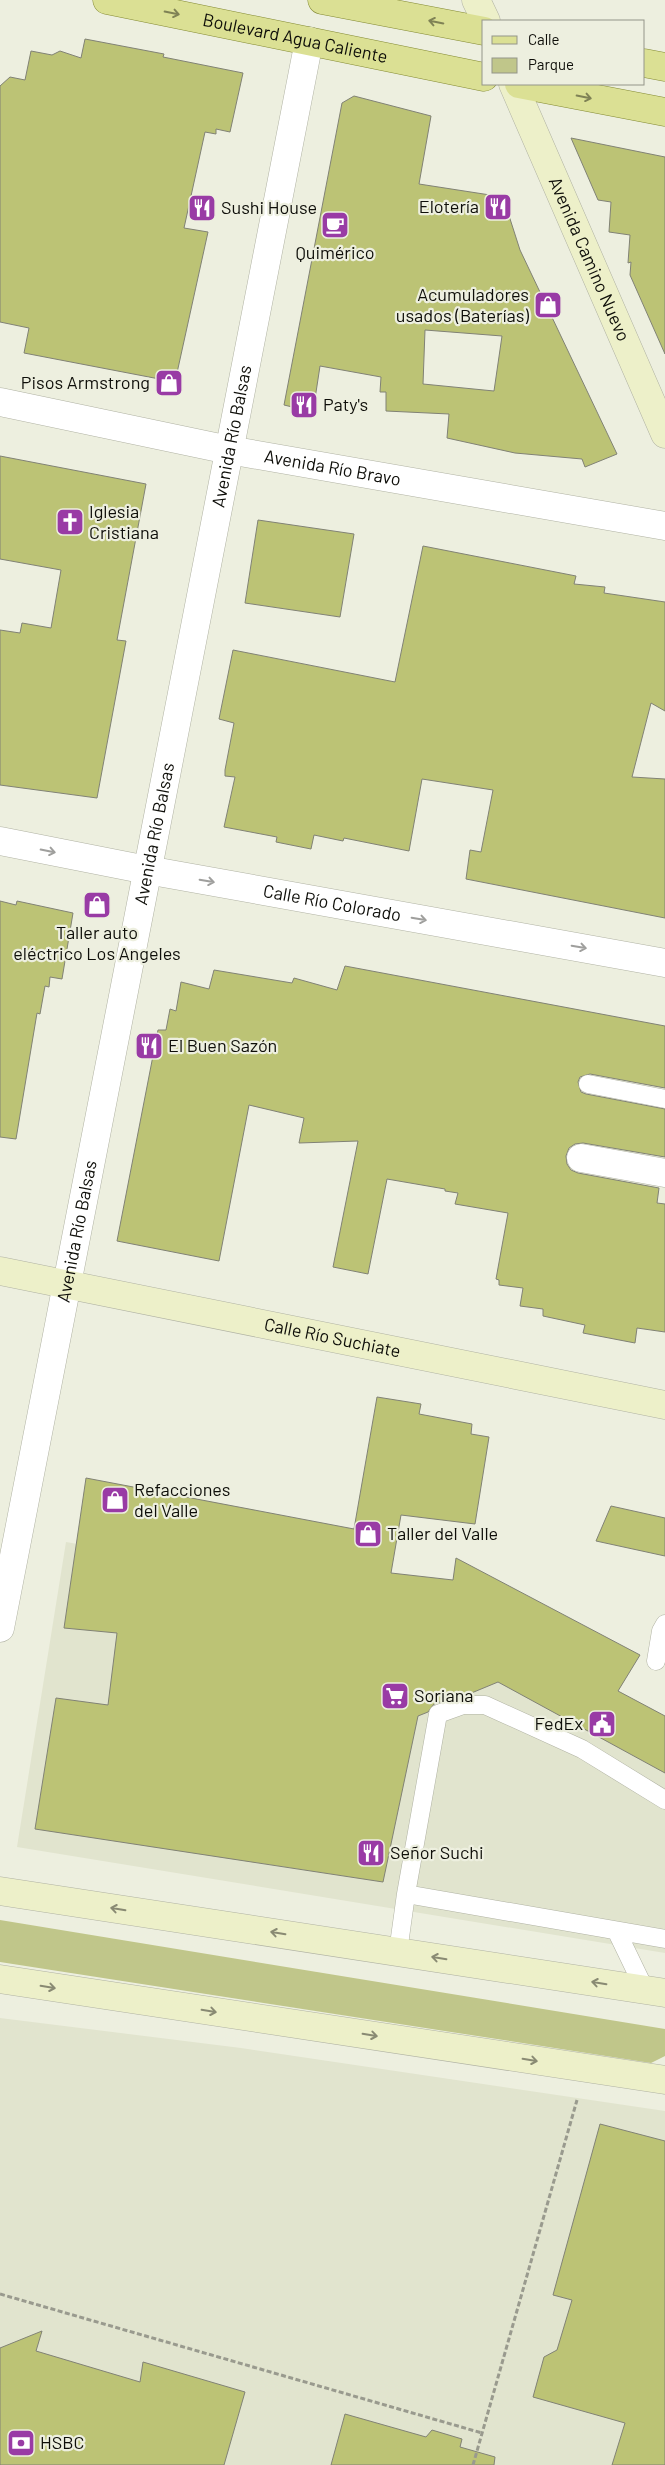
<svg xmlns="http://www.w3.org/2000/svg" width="665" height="2465" font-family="Barlow,sans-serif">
  <rect width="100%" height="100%" fill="#edefdf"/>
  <path fill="#e1e4ce" d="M66 1542 475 1613 494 1578 640 1655 618 1691 665 1716V1953L17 1847Z
    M0 2018 241 2048 665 2111V2465H0Z"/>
  <path fill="#c0c68a" d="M0 1920 665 2029V2056L651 2063 0 1962Z"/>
  <path fill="#bcc375" stroke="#818275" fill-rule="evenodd" d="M85 39 164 54 163 57 243 73 230 132 216 129V134L205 132 184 228 208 232 175 382 24 353 29 328 0 322V86L10 77 25 80 31 51 52 55 60 51 81 58Z
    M354 96 431 116 419 184 503 197 520 250 617 454 585 467 582 459 515 453 447 438 449 414 386 411V392H380L381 377 320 366 313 412 284 405 342 103ZM425 330 502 336 494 391 423 384Z
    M571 138 665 157V354L630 275 631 262 628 263 630 235 609 232 611 202 598 200Z
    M0 456 146 484 117 640 126 641 97 798 0 785V630L20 633 22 623 51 628 61 570 0 559Z
    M258 520 354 534 340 617 245 603Z
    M423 546 576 576 574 584 605 587 604 593 665 602V711L651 703 632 777 665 779V918L466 879 470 850 481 852 493 790 422 779 409 851 344 838 343 841 314 835 311 849 276 842 277 837 224 827 235 777 225 776V770L234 723 219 719 233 650 395 682Z
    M0 901 16 905 17 901 73 913 62 979 50 977 49 987 45 986 40 1014 37 1013 16 1139 0 1137Z
    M345 966 665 1026V1088L590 1074 580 1077 578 1082 581 1092 586 1094 665 1109V1157L583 1143 575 1144 569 1148 566 1156 567 1164 571 1170 578 1173 659 1188 657 1203 665 1204V1332L637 1328 635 1343 583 1333 585 1325 543 1316V1309L520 1306 523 1288 499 1285V1280L496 1279 508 1213 455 1204 458 1193 445 1191V1189L387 1179 368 1274 333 1267 358 1141 299 1143 304 1118 249 1105 219 1261 117 1241 158 1030H166L170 1009 176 1011 181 982 209 989 214 970 292 983 294 978 337 990Z
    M377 1397 421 1404 419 1414 472 1424 471 1434 489 1437 475 1524 401 1515 391 1573 453 1580 456 1558 640 1655 618 1691 665 1716V1773L498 1682 469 1694 459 1695 434 1704 428 1712 418 1716 383 1882 35 1829 56 1698 108 1705 117 1633 64 1628 86 1478 354 1529Z
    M611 1506 665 1518V1556L596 1541Z
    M600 2124 665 2141V2465H612L625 2423 533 2397 544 2357 557 2350 572 2300 553 2295Z
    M42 2331 36 2351 140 2382 143 2362 245 2392 224 2465H0V2348Z
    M345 2414 426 2437 432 2430 462 2439 460 2447 495 2457 494 2465H331Z"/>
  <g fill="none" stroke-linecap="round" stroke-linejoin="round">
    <defs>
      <path id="lane" d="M588 1084 665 1099
        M656 1661 661 1631 665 1624
        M406 1894 665 1939
        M617 1932 645 1990
        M398 1952 406 1894 438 1714 463 1705H485L582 1749 665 1800"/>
      <g id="street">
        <path id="s1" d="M0 402 229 450 665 526"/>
        <path id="s2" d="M0 841 147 870 665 963"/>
        <path d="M581 1158 665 1173"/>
        <path id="s3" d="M0 1628 309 41"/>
      </g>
      <g id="secondary">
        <path d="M476 0 486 21"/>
        <path id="s4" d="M513 84 665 434"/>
        <path id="s5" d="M0 1271 665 1405"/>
        <path d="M0 1891 665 1993"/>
        <path d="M0 1979 665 2080"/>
      </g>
      <g id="primary">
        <path id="s6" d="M107 0 484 77"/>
        <path d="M322 0 484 31"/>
        <path d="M644 63 665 67"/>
        <path d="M519 84 665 112"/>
      </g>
    </defs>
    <use href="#lane" stroke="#b0b2a3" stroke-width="19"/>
    <use href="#street" stroke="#b0b2a3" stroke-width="29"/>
    <use href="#secondary" stroke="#b0b2a3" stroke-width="29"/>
    <use href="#primary" stroke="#848a35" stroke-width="29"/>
    <path stroke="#999a8e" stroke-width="3" stroke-dasharray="5 2.5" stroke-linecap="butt" d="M0 2294 482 2433
      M473 2465 577 2100"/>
    <use href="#lane" stroke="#fff" stroke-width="18"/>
    <use href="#street" stroke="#fff" stroke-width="28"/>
    <use href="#secondary" stroke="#edf0c9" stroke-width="28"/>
    <use href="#primary" stroke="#dbe094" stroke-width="28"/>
  </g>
  <defs><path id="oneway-shaft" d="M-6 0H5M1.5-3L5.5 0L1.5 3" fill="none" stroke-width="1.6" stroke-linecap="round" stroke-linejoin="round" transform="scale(1.25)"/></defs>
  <g stroke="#7f8255">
    <use href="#oneway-shaft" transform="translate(172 13) rotate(11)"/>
    <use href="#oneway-shaft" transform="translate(436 22) rotate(-169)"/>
    <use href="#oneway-shaft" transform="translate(584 97) rotate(11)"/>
  </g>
  <g stroke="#9f9f9d">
    <use href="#oneway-shaft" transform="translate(48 851) rotate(11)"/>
    <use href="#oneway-shaft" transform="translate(207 881) rotate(10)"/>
    <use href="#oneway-shaft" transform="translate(419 919) rotate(10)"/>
    <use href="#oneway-shaft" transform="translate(579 947) rotate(10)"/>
  </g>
  <g stroke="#898a73">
    <use href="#oneway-shaft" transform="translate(118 1909) rotate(-171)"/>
    <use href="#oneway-shaft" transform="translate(278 1933) rotate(-171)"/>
    <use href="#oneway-shaft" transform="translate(439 1958) rotate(-171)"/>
    <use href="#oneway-shaft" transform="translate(599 1983) rotate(-171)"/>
    <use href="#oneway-shaft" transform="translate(48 1987) rotate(9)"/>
    <use href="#oneway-shaft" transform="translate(209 2011) rotate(9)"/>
    <use href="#oneway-shaft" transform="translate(370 2035) rotate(9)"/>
    <use href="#oneway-shaft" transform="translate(530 2060) rotate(9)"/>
  </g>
  <defs>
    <symbol id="restaurant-square" viewBox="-11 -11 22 22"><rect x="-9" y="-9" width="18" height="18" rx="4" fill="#993ba5" stroke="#edefdf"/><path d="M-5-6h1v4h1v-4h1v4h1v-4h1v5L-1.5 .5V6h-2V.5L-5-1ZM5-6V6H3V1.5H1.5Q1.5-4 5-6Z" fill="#fff"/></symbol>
    <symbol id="cafe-square" viewBox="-11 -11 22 22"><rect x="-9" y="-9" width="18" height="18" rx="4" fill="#993ba5" stroke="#edefdf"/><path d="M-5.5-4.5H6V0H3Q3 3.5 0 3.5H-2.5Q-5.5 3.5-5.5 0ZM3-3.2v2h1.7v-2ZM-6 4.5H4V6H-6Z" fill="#fff"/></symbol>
    <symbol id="shop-square" viewBox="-11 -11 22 22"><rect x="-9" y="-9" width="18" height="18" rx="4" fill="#993ba5" stroke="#edefdf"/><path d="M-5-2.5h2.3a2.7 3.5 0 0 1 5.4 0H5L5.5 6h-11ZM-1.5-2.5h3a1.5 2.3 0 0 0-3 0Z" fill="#fff"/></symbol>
    <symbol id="church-square" viewBox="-11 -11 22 22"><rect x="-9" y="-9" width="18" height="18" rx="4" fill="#993ba5" stroke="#edefdf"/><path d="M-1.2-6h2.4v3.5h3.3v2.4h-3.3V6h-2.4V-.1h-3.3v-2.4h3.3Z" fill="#fff"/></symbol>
    <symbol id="supermarket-square" viewBox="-11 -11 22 22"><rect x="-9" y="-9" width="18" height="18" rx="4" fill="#993ba5" stroke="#edefdf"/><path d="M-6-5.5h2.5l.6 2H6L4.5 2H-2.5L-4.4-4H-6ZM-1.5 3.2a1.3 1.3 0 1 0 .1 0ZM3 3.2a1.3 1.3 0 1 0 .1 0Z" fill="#fff"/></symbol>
    <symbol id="civic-square" viewBox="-11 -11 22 22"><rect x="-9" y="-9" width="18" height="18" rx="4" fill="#993ba5" stroke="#edefdf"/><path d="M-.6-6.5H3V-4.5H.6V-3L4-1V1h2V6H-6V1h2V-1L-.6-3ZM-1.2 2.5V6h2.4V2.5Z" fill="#fff"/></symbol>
    <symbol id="bank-square" viewBox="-11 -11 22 22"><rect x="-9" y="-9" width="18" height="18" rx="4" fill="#993ba5" stroke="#edefdf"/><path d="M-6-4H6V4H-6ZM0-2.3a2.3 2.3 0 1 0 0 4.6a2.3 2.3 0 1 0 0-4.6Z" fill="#fff"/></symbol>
  </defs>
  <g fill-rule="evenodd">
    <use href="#restaurant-square" x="482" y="191" width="32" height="32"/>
    <use href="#restaurant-square" x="186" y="192" width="32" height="32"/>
    <use href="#cafe-square" x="319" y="209" width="32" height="32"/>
    <use href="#shop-square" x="532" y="289" width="32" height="32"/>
    <use href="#shop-square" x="153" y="367" width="32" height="32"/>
    <use href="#restaurant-square" x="288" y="389" width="32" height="32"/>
    <use href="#church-square" x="54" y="506" width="32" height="32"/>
    <use href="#shop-square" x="81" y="889" width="32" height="32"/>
    <use href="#restaurant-square" x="133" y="1030" width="32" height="32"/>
    <use href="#shop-square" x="99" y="1484" width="32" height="32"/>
    <use href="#shop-square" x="352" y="1518" width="32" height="32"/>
    <use href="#supermarket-square" x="379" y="1680" width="32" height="32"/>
    <use href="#civic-square" x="586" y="1708" width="32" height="32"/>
    <use href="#restaurant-square" x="355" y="1837" width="32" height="32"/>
    <use href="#bank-square" x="5" y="2427" width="32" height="32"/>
  </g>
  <g text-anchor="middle" stroke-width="4.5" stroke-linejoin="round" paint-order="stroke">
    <g font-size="18" fill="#0e0e09" stroke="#edefdf">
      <text dy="6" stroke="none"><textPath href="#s6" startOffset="192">Boulevard Agua Caliente</textPath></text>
      <text dy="6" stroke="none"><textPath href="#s4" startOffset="191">Avenida Camino Nuevo</textPath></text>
      <text dy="6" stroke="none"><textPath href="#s3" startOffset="1214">Avenida Río Balsas</textPath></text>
      <text dy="6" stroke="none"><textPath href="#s1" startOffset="339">Avenida Río Bravo</textPath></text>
      <text dy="6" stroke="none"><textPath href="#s3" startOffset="809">Avenida Río Balsas</textPath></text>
      <text dy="6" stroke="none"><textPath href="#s2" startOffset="338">Calle Río Colorado</textPath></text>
      <text dy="6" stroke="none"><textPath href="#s3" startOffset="404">Avenida Río Balsas</textPath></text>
      <text dy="6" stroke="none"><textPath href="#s5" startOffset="339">Calle Río Suchiate</textPath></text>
    </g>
    <g font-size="18" fill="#0e0e09" stroke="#edefdf" text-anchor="start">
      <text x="479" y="213" text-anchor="end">Elotería</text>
      <text x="221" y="214">Sushi House</text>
      <text x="335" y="259" text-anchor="middle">Quimérico</text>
      <text x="529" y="301" text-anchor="end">Acumuladores<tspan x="529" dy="21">usados (Baterías)</tspan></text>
      <text x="150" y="389" text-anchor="end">Pisos Armstrong</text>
      <text x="323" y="411">Paty's</text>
      <text x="89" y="518">Iglesia<tspan x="89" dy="21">Cristiana</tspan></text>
      <text x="97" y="939" text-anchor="middle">Taller auto<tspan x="97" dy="21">eléctrico Los Angeles</tspan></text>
      <text x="168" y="1052">El Buen Sazón</text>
      <text x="134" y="1496">Refacciones<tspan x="134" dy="21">del Valle</tspan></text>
      <text x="387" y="1540">Taller del Valle</text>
      <text x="414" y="1702">Soriana</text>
      <text x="583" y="1730" text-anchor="end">FedEx</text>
      <text x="390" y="1859">Señor Suchi</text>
      <text x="40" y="2449">HSBC</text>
    </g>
  </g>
  <rect x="482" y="20" width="162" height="65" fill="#edefdf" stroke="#949589"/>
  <rect x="492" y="36" width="25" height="8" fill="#dbe094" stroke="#949589"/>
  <text x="528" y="45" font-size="15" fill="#0e0e09">Calle</text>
  <rect x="492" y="58" width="25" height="15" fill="#c0c68a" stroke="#949589"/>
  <text x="528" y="70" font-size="15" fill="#0e0e09">Parque</text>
</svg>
